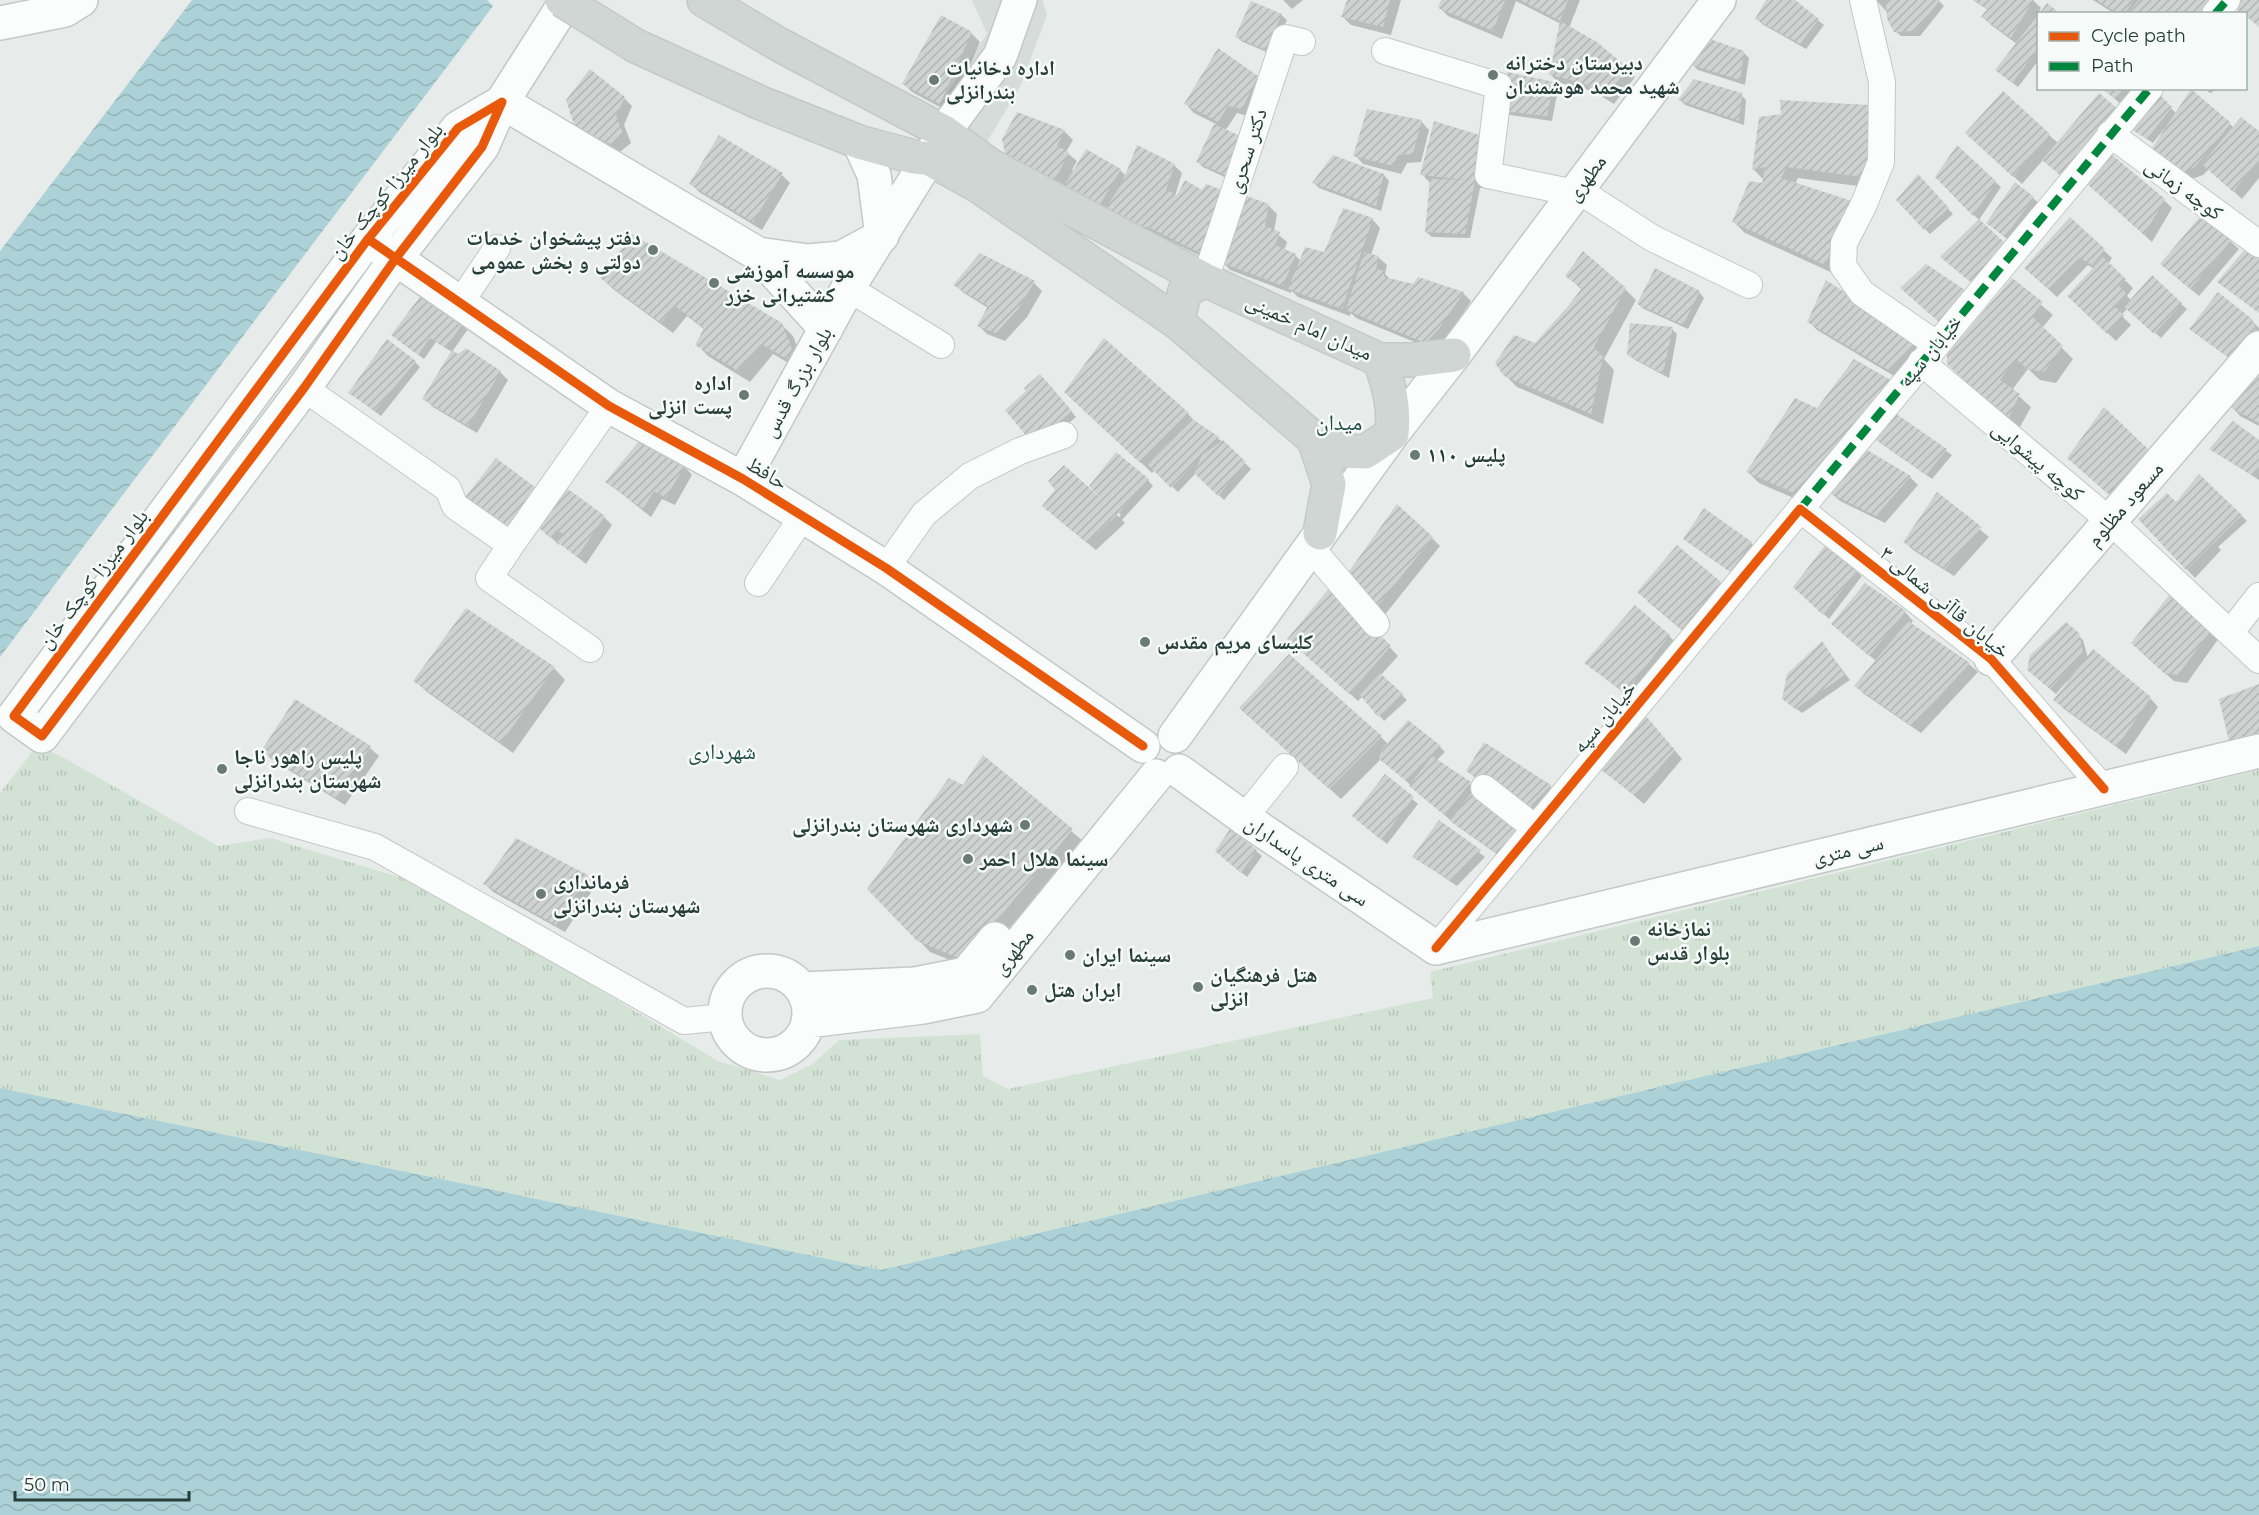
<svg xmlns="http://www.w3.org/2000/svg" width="2259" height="1515" font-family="Montserrat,'Noto Naskh Arabic',sans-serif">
  <defs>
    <pattern id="park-tufts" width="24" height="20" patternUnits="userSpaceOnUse" patternTransform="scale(1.5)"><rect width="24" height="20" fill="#d2e3d6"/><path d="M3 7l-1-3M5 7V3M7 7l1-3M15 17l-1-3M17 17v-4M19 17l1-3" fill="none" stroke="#b4c4b8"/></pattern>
    <pattern id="water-waves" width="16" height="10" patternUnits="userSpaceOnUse" patternTransform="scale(1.5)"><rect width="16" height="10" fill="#acd1d6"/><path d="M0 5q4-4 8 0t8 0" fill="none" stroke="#94b4b8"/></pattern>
    <pattern id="building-hatch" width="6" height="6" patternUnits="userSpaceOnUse" patternTransform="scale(1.5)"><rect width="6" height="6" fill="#ced3d1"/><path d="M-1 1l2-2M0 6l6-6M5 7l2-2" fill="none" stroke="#b1b6b4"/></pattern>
  </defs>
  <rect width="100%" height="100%" fill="#e7ebe9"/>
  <path fill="#d6dcd9" d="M972 0H1042L1047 15 1021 85 982 150 940 104 987 34Z"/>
  <path fill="url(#park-tufts)" d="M36 744 64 758 218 846 270 838 425 885 718 1061 780 1080 813 1064 839 1040 980 1034 983 1076 1008 1089 1433 998 1430 972 2259 770V946L881 1270 0 1088V793L29 756Z"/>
  <path fill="url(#water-waves)" d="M192 0H487L493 6 0 657V251Z
    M2259 946V1515H0V1088L881 1270Z"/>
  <path fill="#0003" d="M1283 0H1303L1292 9Z
    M1348 0H1401L1391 35 1351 25 1342 16Z
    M1443 0H1580L1569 28 1627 69 1635 77 1614 104 1593 91 1559 83 1551 75 1561 24 1516 1 1502 39 1448 16 1440 8Z
    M1768 0H1792L1824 25 1806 49 1762 24 1757 18Z
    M1876 0H1938L1944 6 1920 36H1901L1895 31 1888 10 1886 11Z
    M1973 0H2033L2041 8 2036 17H2038V61L2018 87 2002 75 2017 44 1991 25 1983 17 1988 10Z
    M2093 0H2215L2214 14H2115Z
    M1281 15 1287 20 1282 31 1281 58 1243 42 1237 37Z
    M971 33 980 42 949 112 912 92 904 84Z
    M1744 53 1749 58 1745 85 1698 70 1693 65Z
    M1257 77 1266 85 1251 117 1237 113 1225 131 1235 182 1203 167 1198 162 1216 124 1194 113 1186 104Z
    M1553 83 1558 89 1552 121 1510 115 1505 110Z
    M2102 88H2133L2121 104Z
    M2203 88H2221L2210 93Z
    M1741 95 1746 100 1744 125 1685 105 1680 100Z
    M2158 96 2177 114 2230 124 2234 128 2259 133V178L2242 199 2209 169 2203 175 2192 179 2163 156 2166 130 2164 129 2153 143 2131 128Z
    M624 98 632 106 624 125 631 143 620 152 585 136 568 101Z
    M1018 114 1064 131 1073 140 1066 152 1077 161 1072 170 1074 171 1120 170 1126 176 1174 165 1182 173 1175 196 1213 262 1157 235H1149L1058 199Z
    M1783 116 1880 189 1798 178 1795 184 1851 203 1837 275 1745 233 1734 222 1763 185 1764 180 1753 169Z
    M1421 121 1429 130 1421 162 1407 163 1401 174 1363 164 1355 155Z
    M2049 135 2058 143 2022 184 1975 141Z
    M1494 147 1483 188H1480L1470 238 1432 237 1426 232 1430 183 1422 174Z
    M782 175 790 183 762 230 699 192 691 183Z
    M1384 175 1389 181 1381 211 1319 188 1314 183Z
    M1918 177 1953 214 1930 234 1925 229Z
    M1937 177 1995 182 2001 187 1979 220Z
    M2015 184 2039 203 2011 242 1987 223Z
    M2096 191 2164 200 2172 208 2152 242Z
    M1269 206 1277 214 1274 231 1287 242 1284 251 1295 255 1301 261 1325 254 1372 219 1380 228 1371 255 1378 257 1387 265 1385 274 1391 280 1463 293 1471 301 1447 338 1434 350 1356 318 1351 313 1350 316 1298 297 1292 291 1291 293 1230 270 1222 261Z
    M2202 216 2239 249 2199 296 2170 272Z
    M2070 219 2112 258 2108 264 2133 288 2127 296 2132 301 2181 304 2187 309 2161 338 2128 308 2121 315 2131 325 2116 341 2077 304 2094 269 2088 265 2057 297 2034 276Z
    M981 255 1034 283 1042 291 1027 317 1005 341 987 334 979 326 988 308 964 293 955 285Z
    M1567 276 1625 289 1636 300 1604 359 1614 370 1603 424 1517 387 1505 375 1536 345 1582 290Z
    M602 278 781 324 793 336 803 361 799 369 773 354 750 382 708 356 697 344 705 330 687 316 673 333 613 289Z
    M2012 280 2053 315 2042 328 2073 359 2056 383 2040 380 2028 369 2012 390 2031 407 2020 427 1993 406 1960 375Z
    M1827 282 1924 350 1899 379 1817 330 1808 321Z
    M1699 292 1704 298 1688 329 1644 309 1638 304Z
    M422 296 470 326 452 352 436 342 424 359 398 340Z
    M2251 320 2259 328V351L2243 368 2191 329Z
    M1672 329 1677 334 1669 378 1635 360 1629 354Z
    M415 362 420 367 381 416 350 393Z
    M500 372 508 380 477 433 433 407 424 398Z
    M2259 378V426L2240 416 2232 407Z
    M1046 381 1076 417 1040 448Z
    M1890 381 1901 392 1805 503 1759 483 1748 472 1818 410Z
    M1078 403 1188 414 1198 425 1223 442 1251 469 1224 500 1196 473 1178 492 1155 470 1152 473Z
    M2105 409 2155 459 2118 501 2077 466Z
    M1892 413 1952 455 1932 479 1879 442Z
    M2259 442V480L2211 449Z
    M1862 449 1910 477 1918 485 1885 523 1840 501 1831 493Z
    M684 466 692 475 675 505 662 499 651 517 607 482Z
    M1064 467 1119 517 1121 515 1091 486 1148 480 1153 486 1122 520 1125 523 1096 550 1053 515Z
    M2199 476 2247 521 2218 547 2221 550 2195 578 2140 519 2194 523Z
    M1937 494 1989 537 1954 576 1913 550 1905 542Z
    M604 517 612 525 586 564 560 543 559 545 538 525Z
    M1432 538 1440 546 1383 617 1375 608Z
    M1689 541 1751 543 1756 548 1737 575Z
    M1826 546 1862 576 1829 619 1795 587Z
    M1720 583 1728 591 1690 637 1647 601Z
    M1333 587 1398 656 1381 675 1407 700 1384 721 1363 696 1358 701 1298 647Z
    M2170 596 2219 638 2187 683 2174 681 2141 652Z
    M1905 612 1913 621 1910 625 1969 664 1978 672 1921 733 1864 694 1856 686 1876 661 1841 632Z
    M2077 634 2083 640 2088 658 2150 698 2158 707 2126 754 2064 709 2055 700 2069 683 2067 681 2056 694 2034 675Z
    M1669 636 1677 644 1634 701 1586 663Z
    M1822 643 1850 680 1802 713 1790 704Z
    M554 668 565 680 513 753 427 692 415 681Z
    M295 701 370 748 379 756 345 805 271 759 263 750Z
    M1252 719 1381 737 1388 744 1440 747 1445 752 1436 761 1475 788 1504 859 1457 826 1381 759 1341 799Z
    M1648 719 1682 759 1644 804 1598 765Z
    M1485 744 1550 786 1559 794 1535 819 1476 779 1468 771Z
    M983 757 1083 841 975 970 930 952 869 889 963 787Z
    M1385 776 1418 804 1387 844 1359 821Z
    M1439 822 1485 857 1457 886 1414 857Z
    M517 840 587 876 596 885 565 932 493 892 485 884Z
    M1256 851 1262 856 1247 877 1222 857Z"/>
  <path fill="url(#building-hatch)" d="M1347 0H1390L1383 27 1341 17Z
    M1441 0H1505L1493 31 1438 8Z
    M1520 0H1568L1560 21Z
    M1766 0H1795L1819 19 1800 44 1755 19Z
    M1892 0H1940L1915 31 1894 32 1887 19 1886 3Z
    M1974 0H2033L2011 38 1981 17 1987 9Z
    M2096 0H2134L2124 14H2119Z
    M2139 0H2210L2199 14H2127Z
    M2237 0H2259V27L2246 16V14H2242L2232 5Z
    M1251 1 1282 14 1276 27 1285 31 1276 54 1235 37Z
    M2047 3 2061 14H2039Z
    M941 15 972 32 940 104 902 84Z
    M2038 15V49L2012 83 1995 70Z
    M1560 21 1597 42 1628 68 1605 97 1583 83 1549 75Z
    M1710 39 1744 51 1740 80 1691 65Z
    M1218 48 1258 76 1242 109 1228 106 1218 122 1184 104Z
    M590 69 625 97 616 116 623 134 611 144 575 128 566 100Z
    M1507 72 1554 82 1547 116 1503 111Z
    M1694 79 1742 93 1739 121 1678 100Z
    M2101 88H2124L2115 99Z
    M2191 89 2231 123 2195 167 2183 172 2152 148Z
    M2003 91 2050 134 2013 177 1965 133Z
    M2099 93 2118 109 2061 176 2042 160Z
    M2158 93 2172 107 2147 139 2129 128Z
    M1780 100 1869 105V178L1787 167 1781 178 1852 201 1825 265 1732 222 1749 181 1762 183 1765 167 1752 170 1759 117 1781 114Z
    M1367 109 1422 120 1413 154 1398 155 1393 166 1353 156Z
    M1017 112 1065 130 1057 146 1069 152 1049 192 1009 172 1002 139Z
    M2241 117 2259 131V160L2233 192 2202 164Z
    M1434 121 1486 137 1475 181 1465 234 1425 232 1430 179 1467 180 1420 175Z
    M1214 124 1247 139 1230 177 1196 162Z
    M719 135 783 173 753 222 689 184Z
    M1137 145 1175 164 1166 190 1177 195 1185 180 1202 190 1206 184 1227 192 1204 255 1148 227H1139L1104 211 1122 183Z
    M1957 145 1996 181 1973 216 1935 177Z
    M1086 149 1121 169 1095 213 1060 193Z
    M2111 154 2165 199 2144 235 2086 183Z
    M1333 155 1384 174 1376 206 1312 183Z
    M1918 174 1949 208 1924 230 1896 200Z
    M2015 182 2034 197 2005 237 1986 223Z
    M1241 194 1269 204 1265 226 1280 232 1275 245 1296 254 1283 286 1220 262Z
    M1343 208 1373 218 1342 309 1288 289 1305 247 1324 252Z
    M2202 214 2232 239 2190 289 2160 264Z
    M2070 217 2105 249 2092 265 2079 258 2048 289 2024 268Z
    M1979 219 2005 243 1974 285 1940 257Z
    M632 234 782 323 792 349 787 359 761 344 738 371 695 345 704 328 675 306 661 323 600 278Z
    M2246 248 2259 256V313L2217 282Z
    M1583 251 1626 288 1594 347 1603 357 1591 414 1504 376 1495 363 1514 335 1535 343 1569 305 1582 288 1565 276Z
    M1364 252 1379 256 1376 269 1384 271V277L1413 284 1418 277 1464 292 1438 330 1425 343 1346 310Z
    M980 253 1035 281 1018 309 996 333 977 326 988 306 953 285Z
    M2103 257 2126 279 2119 286 2126 293 2114 306 2124 315 2107 334 2067 296Z
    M1926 264 1965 290 1941 324 1900 288Z
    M1655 268 1700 291 1683 325 1637 304Z
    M2152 275 2182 303 2154 334 2124 307Z
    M2012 278 2043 302 2032 316 2063 346 2044 372 2027 369 2016 359 2000 380 2020 394 2009 417 1980 395 1947 364V354Z
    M1826 280 1917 340 1890 371 1807 322Z
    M2218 292 2252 319 2258 335 2233 361 2189 329Z
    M422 294 465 320 446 348 430 338 418 355 391 335Z
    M1630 323 1673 327 1663 374 1627 355Z
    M1104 338 1189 413 1140 463 1064 392Z
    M387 339 416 361 375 411 348 393Z
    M466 348 501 371 468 426 422 399 452 350 458 354Z
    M1854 359 1891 380 1794 493 1746 472 1795 398 1817 408Z
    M1040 374 1072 411 1033 444 1005 410 1026 391 1024 388Z
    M2259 376V423L2230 407Z
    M2104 407 2148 449 2108 494 2067 458Z
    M1892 411 1947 449 1926 475 1872 437Z
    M1191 418 1219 437 1171 488 1148 465Z
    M2233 421 2259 440V469L2253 476 2209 449Z
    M641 439 685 465 666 498 654 491 643 509 605 482Z
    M1223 440 1246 462 1218 496 1194 473 1202 455Z
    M1862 447 1911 476 1876 516 1829 493Z
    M1116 452 1149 479 1118 514 1087 543 1042 506 1055 490 1048 481 1064 465 1103 500 1089 486Z
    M496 458 539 490 515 526 498 524 463 500Z
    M2199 474 2242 515 2186 570 2138 519 2167 493 2176 502Z
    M564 486 605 516 577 557 556 541 563 534 556 530 550 538 536 525Z
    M1937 492 1982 527 1945 569 1903 542Z
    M1397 504 1433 537 1374 610 1345 577Z
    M1704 508 1752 542 1730 572 1683 539Z
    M1826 544 1858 569 1823 615 1793 587Z
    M1677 545 1721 582 1681 629 1637 592Z
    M1865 583 1906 611 1869 656 1831 624Z
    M1332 585 1391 646 1349 694 1287 639Z
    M2170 594 2212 629 2178 675 2164 673 2131 643Z
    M1635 605 1670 635 1625 693 1584 663Z
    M466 608 555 667 501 743 413 681Z
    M1908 621 1970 663 1912 726 1854 686Z
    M2066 622 2079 633 2083 652 2050 689 2027 670 2030 655Z
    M1822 641 1845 675 1795 709 1782 699 1787 674Z
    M2093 649 2151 697 2117 747 2053 700Z
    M1289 654 1382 736 1329 789 1239 708Z
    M1380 673 1403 694 1378 717 1360 695Z
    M2259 684V737L2230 746 2219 699Z
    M295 699 371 746 336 798 261 751Z
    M1639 708 1675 750 1635 796 1596 766Z
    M1408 720 1441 746 1406 781 1379 759 1381 750Z
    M1484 742 1551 785 1526 811 1466 771Z
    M983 755 1073 829 964 960 917 941 867 889 949 778 963 785Z
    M1432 756 1471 782 1444 815 1409 786Z
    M1385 774 1414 797 1381 840 1352 816Z
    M1475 788 1521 827 1498 855 1450 821Z
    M1439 820 1481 850 1451 881 1412 857Z
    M1230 829 1257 850 1241 873 1215 851Z
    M516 838 588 875 556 925 483 884Z"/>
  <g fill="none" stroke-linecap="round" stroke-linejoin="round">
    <defs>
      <path id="street" d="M1863 0 1882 82 1881 162 1864 204 1844 243 1843 266 1862 293 1936 344
        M2215 14 2227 0
        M1385 51 1499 86 1488 175 1575 193
        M2110 134 2259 244
        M1578 190 1652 238 1749 285
        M1205 280 1285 38 1302 42
        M848 288 941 345
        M460 303 497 248
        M1921 362 2110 521 2259 660
        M304 388 448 489 455 506 511 545
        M1800 509 1991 659 2104 789
        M1311 548 1376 624
        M886 568 924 514 970 476 1020 451 1064 435
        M758 583 803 516
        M2230 633 2259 596
        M590 649 489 578 511 545 609 406
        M1484 788 1535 828
        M248 811 375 847 684 1021 725 1017
        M1244 818 1285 767
        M1436 948 2150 88"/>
      <path id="secondary" d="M0 23 65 10 81 0
        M502 102 458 128 368 239 14 716 42 736 304 388 396 258 482 147 502 102 567 0
        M502 102 758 254 826 329
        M944 132 1000 56 1020 0
        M379 247 609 406 743 479 886 568 1143 746
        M758 254 808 261 841 258 882 236 874 175 859 142
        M743 479 848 288 942 137
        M1991 659 2259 348
        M1175 736 1392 434 1454 355 1719 0
        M1179 771 1244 818 1436 948 2259 751
        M725 1013a42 42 0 1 1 84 0a42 42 0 1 1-84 0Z
        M802 989 915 984 966 974 995 939
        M808 1021 923 1007 977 996 1156 776"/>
      <path id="primary" d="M704 0 780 45 944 132 991 166 1205 280
        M636 46 761 103 859 142 914 157 930 159 977 185 1177 322 1314 439 1342 451 1365 452 1392 434C1395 405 1389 387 1380 360L1205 280 1185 291 1177 322
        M1380 360H1413L1454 355
        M1314 439 1329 484 1320 533"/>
    </defs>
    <use href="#street" stroke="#c4c8c6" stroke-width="28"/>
    <use href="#secondary" stroke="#c3c9c6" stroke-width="36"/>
    <use href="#primary" stroke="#c3cac7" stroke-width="36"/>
    <use href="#street" stroke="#fbfcfc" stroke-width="26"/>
    <use href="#secondary" stroke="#fbfcfc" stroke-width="33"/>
    <use href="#primary" stroke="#d0d6d4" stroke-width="33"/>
    <defs>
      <path id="primary-bridge" d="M562 0 636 46"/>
    </defs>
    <use href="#primary-bridge" stroke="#c3cac7" stroke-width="36" stroke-linecap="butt"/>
    <use href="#primary-bridge" stroke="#d0d6d4" stroke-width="33"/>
    <path stroke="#00873e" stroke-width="8" stroke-dasharray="15 8" stroke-linecap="butt" d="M2215 14 2227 0
      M1800 509 2150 88"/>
    <defs>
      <path id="cycleway" d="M502 102 482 147 396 258 304 388 42 736 14 716 368 239 458 128Z
        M368 239 609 406 743 479 886 568 1143 746
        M1436 948 1800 509 1991 659 2104 789"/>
    </defs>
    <use href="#cycleway" stroke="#f6faf8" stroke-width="13"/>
    <use href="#cycleway" stroke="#e8590c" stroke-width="9"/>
  </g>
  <g fill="#6a7b75" stroke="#f6faf8" stroke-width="2">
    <circle cx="1493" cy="75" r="6"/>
    <circle cx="934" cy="80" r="6"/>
    <circle cx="653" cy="250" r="6"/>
    <circle cx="714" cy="283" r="6"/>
    <circle cx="744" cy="395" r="6"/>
    <circle cx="1415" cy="455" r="6"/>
    <circle cx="1145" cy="642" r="6"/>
    <circle cx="222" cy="769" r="6"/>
    <circle cx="1025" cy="825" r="6"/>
    <circle cx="968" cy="859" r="6"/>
    <circle cx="541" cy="894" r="6"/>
    <circle cx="1635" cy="941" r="6"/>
    <circle cx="1070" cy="955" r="6"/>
    <circle cx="1198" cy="987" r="6"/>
    <circle cx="1032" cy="990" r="6"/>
  </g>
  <g text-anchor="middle" stroke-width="5" stroke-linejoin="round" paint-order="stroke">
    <g font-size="21" font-weight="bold" fill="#263e37" stroke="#f6faf8" text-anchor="start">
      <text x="1505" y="70">دبیرستان دخترانه<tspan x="1505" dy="24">شهید محمد هوشمندان</tspan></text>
      <text x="946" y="75">اداره دخانیات<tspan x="946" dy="24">بندرانزلی</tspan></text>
      <text x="641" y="245" text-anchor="end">دفتر پیشخوان خدمات<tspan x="641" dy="24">دولتی و بخش عمومی</tspan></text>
      <text x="726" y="278">موسسه آموزشی<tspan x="726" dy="24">کشتیرانی خزر</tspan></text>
      <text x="732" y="390" text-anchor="end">اداره<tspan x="732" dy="24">پست انزلی</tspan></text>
      <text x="1427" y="462">پلیس ۱۱۰</text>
      <text x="1157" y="649">کلیسای مریم مقدس</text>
      <text x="234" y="764">پلیس راهور ناجا<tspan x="234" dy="24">شهرستان بندرانزلی</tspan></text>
      <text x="1013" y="832" text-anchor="end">شهرداری شهرستان بندرانزلی</text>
      <text x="980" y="866">سینما هلال احمر</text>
      <text x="553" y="889">فرمانداری<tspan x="553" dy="24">شهرستان بندرانزلی</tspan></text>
      <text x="1647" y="936">نمازخانه<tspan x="1647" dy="24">بلوار قدس</tspan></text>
      <text x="1082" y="962">سینما ایران</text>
      <text x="1210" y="982">هتل فرهنگیان<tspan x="1210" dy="24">انزلی</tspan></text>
      <text x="1044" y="997">ایران هتل</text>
    </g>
    <g font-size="21" fill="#263e37" stroke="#f6faf8">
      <text transform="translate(1247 151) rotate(-72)" y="7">دکتر سحری</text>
      <text transform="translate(1586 178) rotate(-53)" y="7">مطهری</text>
      <text transform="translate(2184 189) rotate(36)" y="7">کوچه زمانی</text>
      <text transform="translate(386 191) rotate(-51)" y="7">بلوار میرزا کوچک خان</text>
      <text transform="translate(1309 327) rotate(24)" y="7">میدان امام خمینی</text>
      <text transform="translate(1930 351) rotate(-50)" y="7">خیابان سپه</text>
      <text transform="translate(797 382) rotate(-61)" y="7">بلوار بزرگ قدس</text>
      <text transform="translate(2038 461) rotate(40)" y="7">کوچه پیشوایی</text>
      <text transform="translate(767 473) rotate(31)" y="7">حافظ</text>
      <text transform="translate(2125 504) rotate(-49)" y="7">مسعود مظلوم</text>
      <text transform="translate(93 579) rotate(-53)" y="7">بلوار میرزا کوچک خان</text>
      <text transform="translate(1945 602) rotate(40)" y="7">خیابان قاآنی شمالی ۳</text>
      <text transform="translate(1604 717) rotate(-50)" y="7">خیابان سپه</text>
      <text transform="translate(1848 850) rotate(-13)" y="7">سی متری</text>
      <text transform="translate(1307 861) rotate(34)" y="7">سی متری پاسداران</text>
      <text transform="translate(1013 952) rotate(-51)" y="7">مطهری</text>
    </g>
    <g font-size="22" fill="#234f43" stroke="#f6faf8">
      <text x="1339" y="430">میدان</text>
      <text x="722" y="759">شهرداری</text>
    </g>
  </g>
  <rect x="2037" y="12" width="210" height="78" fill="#f6faf8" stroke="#a3afab" stroke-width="1.5"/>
  <rect x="2049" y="32" width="30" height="9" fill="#e8590c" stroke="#a3afab" stroke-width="1.5"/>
  <text x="2091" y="42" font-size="18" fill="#263e37">Cycle path</text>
  <rect x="2049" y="62" width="30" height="9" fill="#00873e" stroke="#a3afab" stroke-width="1.5"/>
  <text x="2091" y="72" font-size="18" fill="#263e37">Path</text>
  <path d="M15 1491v9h174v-9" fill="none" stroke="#263e37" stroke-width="3"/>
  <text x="24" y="1491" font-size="18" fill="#263e37" stroke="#f6faf8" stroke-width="4.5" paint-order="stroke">50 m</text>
</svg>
